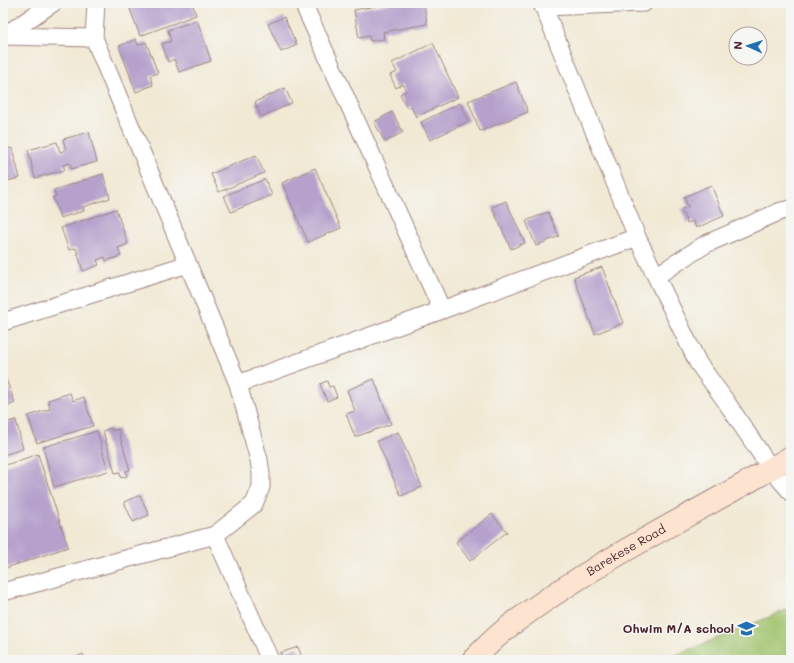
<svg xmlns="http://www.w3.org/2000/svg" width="794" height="663" font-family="Mali,sans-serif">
  <rect width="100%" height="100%" fill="#f6f6f2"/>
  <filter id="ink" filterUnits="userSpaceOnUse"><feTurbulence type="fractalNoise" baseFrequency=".025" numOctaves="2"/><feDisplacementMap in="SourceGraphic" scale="8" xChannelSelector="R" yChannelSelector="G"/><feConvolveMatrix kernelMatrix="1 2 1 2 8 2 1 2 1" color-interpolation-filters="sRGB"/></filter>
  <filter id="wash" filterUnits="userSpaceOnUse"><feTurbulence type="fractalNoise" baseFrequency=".012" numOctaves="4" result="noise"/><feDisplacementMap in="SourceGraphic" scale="16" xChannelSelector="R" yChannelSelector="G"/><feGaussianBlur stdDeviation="0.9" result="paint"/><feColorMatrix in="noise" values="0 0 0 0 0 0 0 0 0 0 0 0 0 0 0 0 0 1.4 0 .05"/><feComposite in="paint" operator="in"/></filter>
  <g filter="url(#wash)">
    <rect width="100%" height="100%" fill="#f1e9d4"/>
    <path fill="#a0c36d" stroke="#75714c" d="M791 608V660H664Z"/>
    <g id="blocks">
      <path fill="#b6a1cc" d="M146 3H192L196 15 140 36 130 9Z
        M392 3H424L427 24 383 32 384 39 370 41 369 36 359 38 354 10Z
        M284 17 297 45 281 52 268 24Z
        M197 20 211 61 179 72 174 59 168 62 162 44 171 41 168 30Z
        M136 39 138 45 146 42 158 73 150 76 153 85 136 92 119 46Z
        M433 43 458 97 416 117 411 106 407 108 400 94 406 91 403 84 396 88 390 75 397 72 392 63Z
        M516 82 528 112 480 131 468 101Z
        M285 88 292 103 261 117 255 102Z
        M460 103 469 121 430 140 421 122Z
        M392 112 403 132 385 142 374 122Z
        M89 132 97 162 71 169 70 163 63 165 65 170 35 178 28 150 57 142 60 152 66 150 63 139Z
        M12 148 20 178 3 182V150Z
        M256 155 264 173 219 192 211 174Z
        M315 168 341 228 308 242 282 183Z
        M103 174 110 198 83 207 84 211 60 218 53 197 56 196 54 190Z
        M265 179 272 195 231 212 224 196Z
        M711 185 724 216 696 228 693 221 687 223 681 209 688 207 684 197Z
        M506 201 525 243 511 249 492 207Z
        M116 209 128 244 118 248 121 256 106 261 105 257 97 260 99 265 83 271 76 248 69 250 61 228Z
        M548 212 559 236 536 246 526 221Z
        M602 267 623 323 595 334 574 277Z
        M3 371 15 403 3 408Z
        M374 379 391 424 355 437 346 414 355 411 347 390Z
        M327 381 329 387 333 386 337 397 327 401 320 384Z
        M70 393 73 401 84 397 93 426 37 443 28 416 50 409 48 400Z
        M16 420 23 449 3 455V423Z
        M111 428 112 431 118 429 130 470 126 471 127 476 121 478 120 472 115 473 103 431Z
        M97 431 108 471 54 487 43 447Z
        M398 432 422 487 401 496 377 441Z
        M38 454 68 547 3 569V466Z
        M140 495 149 515 133 522 124 502Z
        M492 514 507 532 470 561 456 542Z
        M298 647 303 660H283L280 653Z
        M83 654 86 660H69Z"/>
    </g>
  </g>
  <g filter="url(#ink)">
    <use href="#blocks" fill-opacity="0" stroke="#9e8480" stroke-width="1"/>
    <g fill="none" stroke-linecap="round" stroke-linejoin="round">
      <defs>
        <path id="street" d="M96 3 94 38 188 264 238 384 259 460 261 474V487L254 504 215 535 270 660
          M303 3 442 310
          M542 3 637 237 698 363 725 400 771 469 791 492
          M543 7 644 3
          M5 35 53 3
          M3 36 94 38
          M656 276 706 244 781 211 791 209
          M3 322 188 264
          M238 384 442 310 637 237
          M3 592 215 535"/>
        <g id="secondary">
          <path id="s1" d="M473 660C485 648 497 635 511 625 598 559 697 513 791 457"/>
        </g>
      </defs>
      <use href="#street" stroke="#9e8480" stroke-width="19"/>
      <use href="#secondary" stroke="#9e8480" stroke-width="24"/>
      <use href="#street" stroke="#fff" stroke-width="17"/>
      <use href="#secondary" stroke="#fde4d1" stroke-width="22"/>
    </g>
  </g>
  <defs>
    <symbol id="school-bare" viewBox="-9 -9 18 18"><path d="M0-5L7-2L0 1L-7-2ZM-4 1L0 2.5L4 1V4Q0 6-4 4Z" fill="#1f6fb2" stroke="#f6f6f2" stroke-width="2.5" paint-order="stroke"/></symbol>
  </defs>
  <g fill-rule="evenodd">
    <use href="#school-bare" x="734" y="616" width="25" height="25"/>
  </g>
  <g text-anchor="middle" stroke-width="3" stroke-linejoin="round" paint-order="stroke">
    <g font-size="12" fill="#4a1f2b" stroke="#f6f6f2">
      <text dy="4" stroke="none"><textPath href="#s1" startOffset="189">Barekese Road</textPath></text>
    </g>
    <g font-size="12" font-weight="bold" fill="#4a1f2b" stroke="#f6f6f2" text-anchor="end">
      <text x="734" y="633">Ohwim M/A school</text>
    </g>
  </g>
  <rect width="794" height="663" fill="none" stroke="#f6f6f2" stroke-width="16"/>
  <g transform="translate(748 46) rotate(273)"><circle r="19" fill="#f6f6f2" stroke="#b1a0a2"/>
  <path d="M0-3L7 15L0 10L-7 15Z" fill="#1f6fb2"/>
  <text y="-6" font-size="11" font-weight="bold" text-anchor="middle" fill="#4a1f2b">N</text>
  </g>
</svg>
